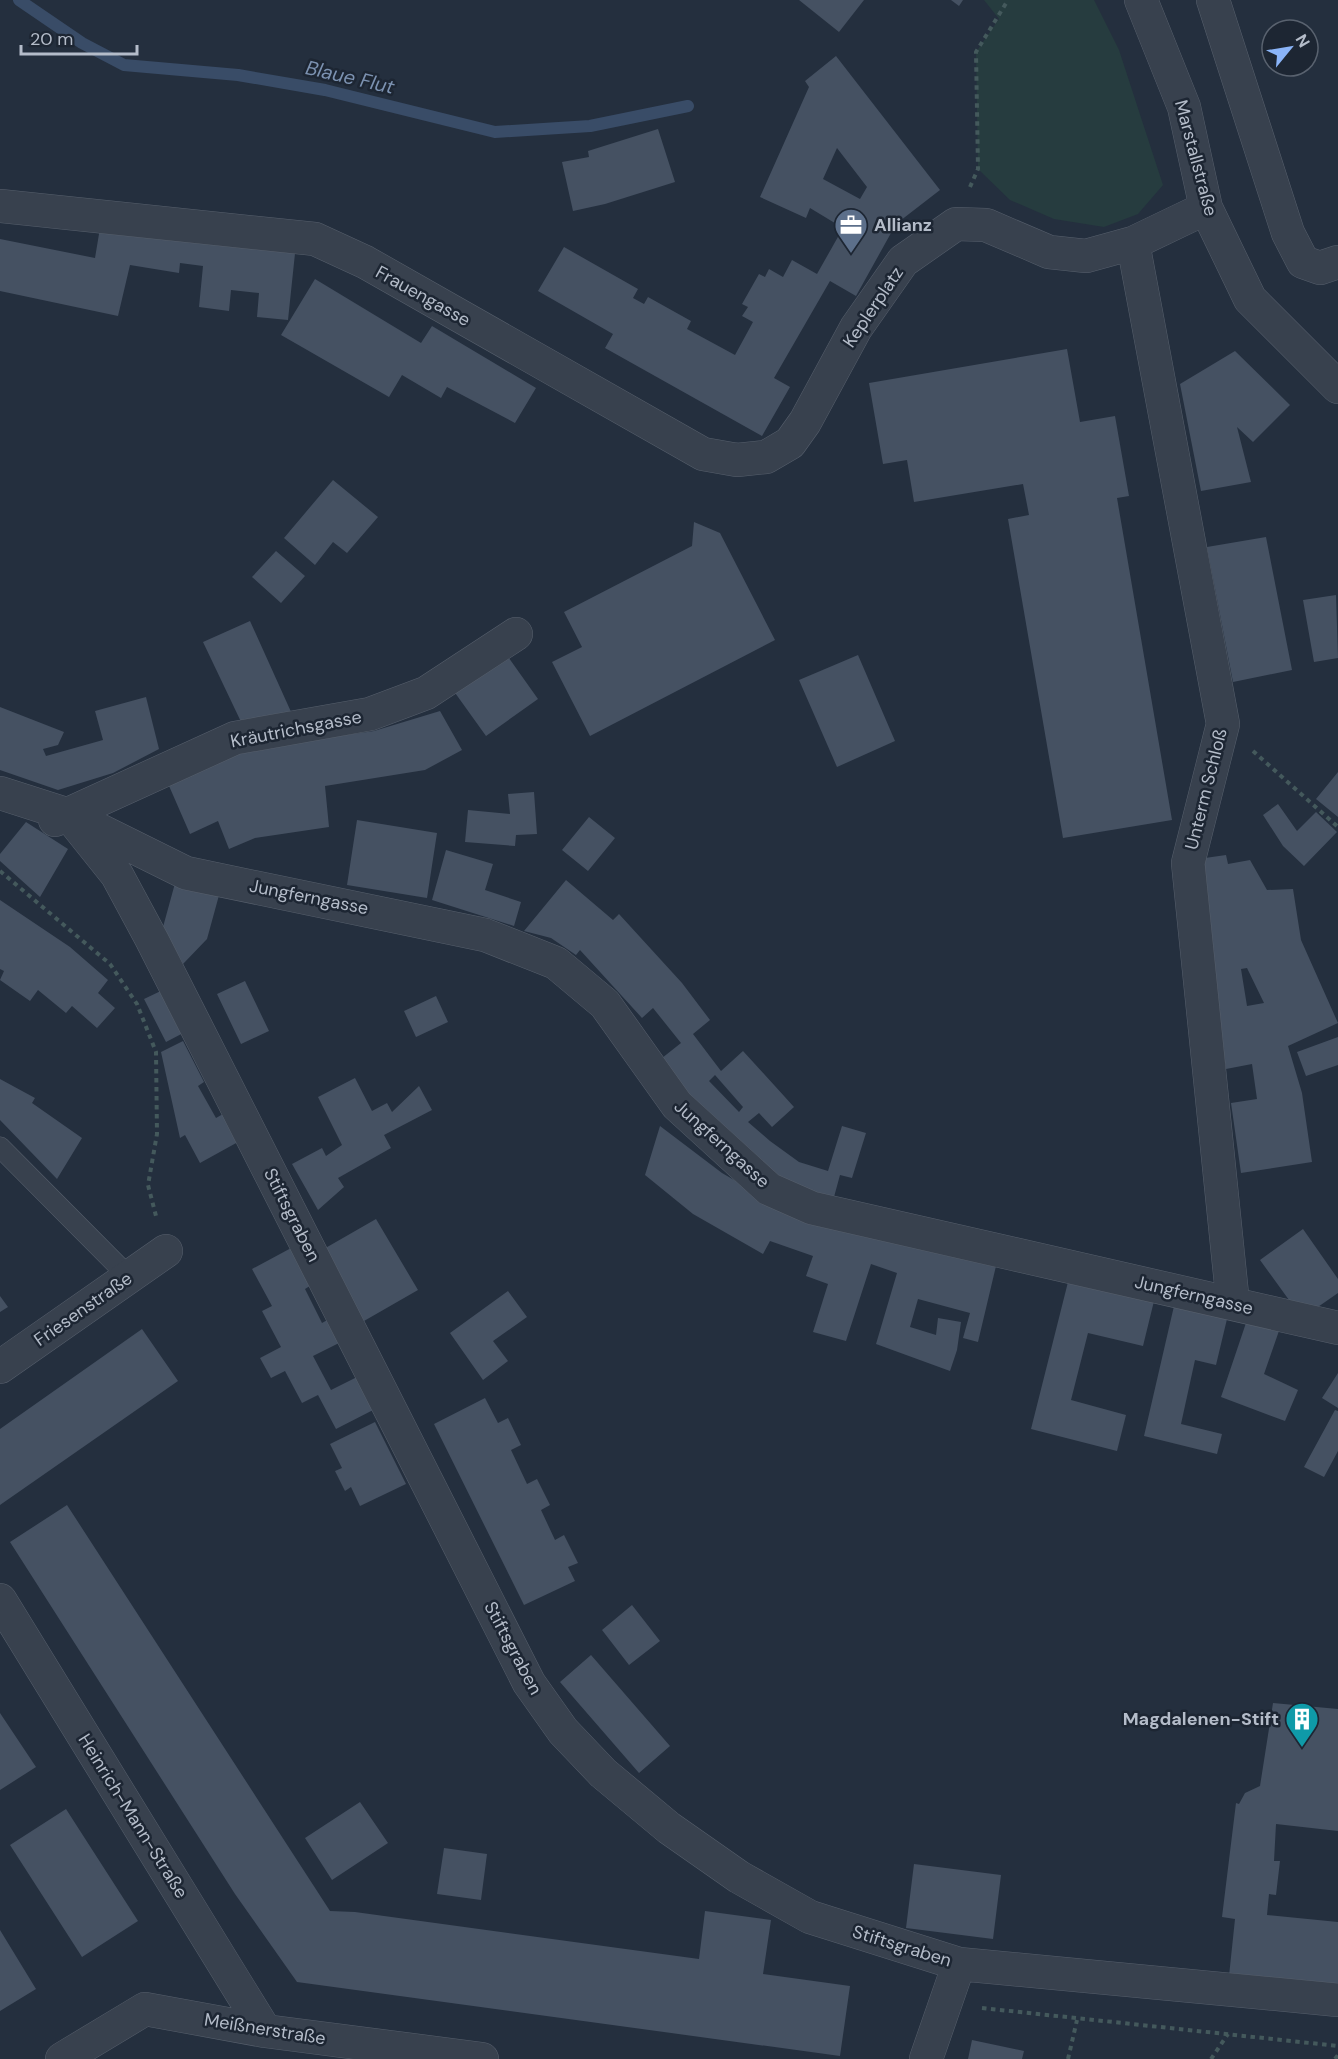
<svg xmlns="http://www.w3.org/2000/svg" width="1338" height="2059" font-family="'DM Sans',sans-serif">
  <rect width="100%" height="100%" fill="#242f3e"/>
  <path fill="#263c3f" d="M984 0H1094L1119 50 1163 185 1138 214 1104 227 1054 219 1010 200 978 169 976 52 999 19Z"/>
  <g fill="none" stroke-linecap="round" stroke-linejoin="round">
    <path stroke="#394c67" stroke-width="12" d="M19 0 82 43 124 65 238 75 325 90 495 132 590 126 688 106"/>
  </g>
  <path fill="#455162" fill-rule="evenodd" d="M799 0H864L839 32Z
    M951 0H963L959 6Z
    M836 56 940 190 896 224 856 296 830 281 774 378 790 387 762 436 605 348 613 334 538 291 564 247 638 289 633 298 644 304 648 297 691 321 687 329 735 355 753 322 742 316 748 307 742 304 759 274 765 277 769 269 783 277 792 260 817 274 843 228 810 208 806 218 760 197 809 87 805 81ZM837 148 867 187 860 199 823 179Z
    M658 129 675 182 605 204 573 211 562 162 589 157 588 151Z
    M101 222 296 244 288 320 257 317 259 293 231 290 229 311 199 307 203 266 180 263 179 273 130 265 118 316 0 291V239L95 258Z
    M315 279 421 343 432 326 536 388 515 423 447 387 441 398 402 375 389 397 281 335Z
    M1067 349 1080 422 1115 416 1129 496 1117 498 1172 820 1063 838 1008 519 1029 515 1023 484 914 502 907 460 883 464 869 383Z
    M1235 351 1290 405 1253 442 1237 427 1251 482 1201 491 1180 384Z
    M333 480 378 517 347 553 333 542 315 565 284 538Z
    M694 522 720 533 775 640 590 736 552 662 582 647 564 612 692 546Z
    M1266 537 1292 670 1233 682 1207 547Z
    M276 551 305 576 281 603 252 577Z
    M1336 595 1338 658 1314 662 1303 600Z
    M250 621 292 714 243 726 203 642Z
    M506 654 538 699 486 736 453 690Z
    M858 655 895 741 837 767 799 680Z
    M146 697 159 749 113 773 58 790 0 770V707L64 732 58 745 43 749 46 756 103 740 95 711Z
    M440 711 462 750 425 770 325 786 329 827 255 838 229 849 218 821 190 834 166 779 241 750 374 731Z
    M1338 772V817L1316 799Z
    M534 792 537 834 516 835 515 846 465 842 468 810 510 814 508 794Z
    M1278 804 1297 831 1316 812 1337 832 1304 866 1283 846 1263 815Z
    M589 817 615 838 588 871 562 850Z
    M357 820 437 833 427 898 347 885Z
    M26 822 68 849 40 897 0 861V854Z
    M446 850 493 864 485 890 521 902 514 926 432 900Z
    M1226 855 1228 864 1250 860 1267 890 1293 889 1301 940 1338 1023 1288 1046 1302 1093 1312 1162 1241 1173 1231 1103 1257 1099 1252 1064 1226 1069 1201 902 1205 858ZM1247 968 1264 1003 1247 1006 1241 969Z
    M177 876 221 888 207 939 183 964 163 927Z
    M566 880 613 920 619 914 682 983 710 1020 693 1034 721 1071 743 1051 794 1107 772 1127 759 1113 748 1122 770 1141 799 1162 828 1171 842 1126 866 1133 852 1178 840 1175 834 1197 783 1184 688 1100 657 1062 681 1043 653 1008 642 1018 580 950 576 955 551 938 524 931ZM715 1075 743 1107 739 1112 709 1081Z
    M0 900 70 947 108 980 98 993 115 1008 97 1028 72 1006 66 1013 38 990 30 1001 0 980 4 971 0 969Z
    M245 981 269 1031 241 1044 217 994Z
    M167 988 189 1030 166 1042 144 999Z
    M436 996 448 1022 416 1037 404 1011Z
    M1338 1037V1065L1306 1076 1297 1052Z
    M183 1041 204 1082 198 1086 216 1118 223 1114 238 1142 200 1163 185 1135 180 1138 161 1052Z
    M355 1078 372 1111 387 1103 392 1112 419 1086 432 1110 384 1135 391 1148 338 1178 344 1187 318 1210 292 1164 322 1148 326 1156 342 1145 318 1097Z
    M0 1079 35 1098 32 1103 82 1138 57 1179 0 1120Z
    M660 1126 722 1173 788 1211 996 1266 978 1342 963 1338 970 1313 918 1299 910 1327 936 1335 938 1318 961 1322 957 1350 950 1371 876 1344 897 1273 871 1264 846 1341 813 1332 828 1284 806 1276 813 1256 770 1241 763 1254 693 1214 645 1175Z
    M376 1219 418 1290 364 1321 322 1250Z
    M1303 1229 1338 1279V1293L1302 1318 1260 1260Z
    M293 1247 313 1284 305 1289 322 1323 329 1319 341 1342 313 1356 331 1390 359 1376 377 1408 336 1429 318 1395 302 1403 285 1371 271 1378 260 1358 281 1347 262 1311 272 1306 252 1269Z
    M1068 1282 1154 1301 1143 1346 1088 1333 1071 1400 1126 1415 1117 1451 1031 1429Z
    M508 1291 527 1317 493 1341 508 1361 483 1380 450 1333Z
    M0 1296 8 1307 0 1312Z
    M1174 1306 1227 1319 1216 1365 1195 1360 1181 1424 1222 1434 1217 1454 1144 1436Z
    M1248 1317 1280 1328 1264 1374 1298 1390 1285 1421 1221 1397Z
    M142 1329 178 1381 0 1505V1429Z
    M1338 1373V1408L1322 1398Z
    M485 1398 498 1423 508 1418 521 1445 511 1450 527 1484 537 1479 550 1505 541 1510 555 1540 564 1535 578 1563 568 1567 575 1581 524 1605 434 1424Z
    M1335 1410 1338 1411V1451L1324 1477 1304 1467Z
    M375 1422 406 1484 360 1506 351 1487 345 1491 335 1471 342 1468 330 1444Z
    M67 1505 330 1911 355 1912 699 1959 705 1911 771 1920 763 1974 850 1986 840 2056 297 1982 235 1894 10 1542Z
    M632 1605 660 1641 629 1665 602 1630Z
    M591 1655 670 1746 639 1773 560 1682Z
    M1273 1703 1338 1709V1831L1276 1824 1274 1861H1280L1276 1895 1269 1894 1267 1915 1338 1922V1988L1229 1976 1235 1919 1222 1917 1236 1803 1239 1804 1245 1793 1260 1786Z
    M0 1713 36 1767 0 1790Z
    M360 1802 388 1843 332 1880 305 1838Z
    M66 1809 138 1921 82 1957 10 1845Z
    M444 1848 487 1854 481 1900 437 1894Z
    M914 1864 1001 1875 993 1939 906 1928Z
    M0 1930 36 1989 0 2011Z
    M972 2040 1024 2051 1022 2059H968Z"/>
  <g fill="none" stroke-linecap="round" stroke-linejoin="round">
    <defs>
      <path id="service" d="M0 1147 129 1277"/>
      <path id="minor" d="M1141 0 1184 107 1206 208 1250 299 1338 387
        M1213 0 1288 233 1303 262 1320 268 1338 262
        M0 206 315 239 365 262 703 454 737 460 766 457 790 443 805 422 856 328 903 261 956 224 986 225 1049 252 1086 256 1133 243 1206 208
        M1133 243 1223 724 1188 863 1233 1304
        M0 793 69 815 186 873 485 935 556 963 605 1004 677 1105 769 1189 812 1208 1338 1328
        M69 815 117 875 152 940 529 1683 563 1731 603 1773 669 1828 739 1877 810 1917 959 1964 1338 2000
        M55 820 235 738 370 714 426 693 516 634
        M0 1367 166 1251
        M0 1600 265 2031
        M62 2059 145 2009 265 2031 482 2059
        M926 2059 959 1964"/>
    </defs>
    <use href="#service" stroke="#565f6c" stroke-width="21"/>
    <use href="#minor" stroke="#565f6c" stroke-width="34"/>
    <path stroke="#44595c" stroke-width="4" stroke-dasharray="4.5 4.5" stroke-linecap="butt" d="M970 187 978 169 976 52 1008 0
      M1253 751 1338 827
      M0 871 110 964 137 1004 156 1052 157 1134 148 1185 156 1216
      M982 2008 1338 2046
      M1068 2059 1077 2020
      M1211 2059 1228 2034
      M1335 2059 1338 2055"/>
    <use href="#service" stroke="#38414e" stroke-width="20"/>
    <use href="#minor" stroke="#38414e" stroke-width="33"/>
  </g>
  <defs>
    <symbol id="office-pin" viewBox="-11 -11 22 30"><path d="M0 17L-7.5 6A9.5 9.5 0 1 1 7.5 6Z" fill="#5c6f8a" stroke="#1d2633"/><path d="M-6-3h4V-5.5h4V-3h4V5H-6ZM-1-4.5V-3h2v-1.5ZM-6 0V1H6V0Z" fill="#fff"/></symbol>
    <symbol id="building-pin" viewBox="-11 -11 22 30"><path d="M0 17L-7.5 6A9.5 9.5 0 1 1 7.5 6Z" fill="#0f9aa8" stroke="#1d2633"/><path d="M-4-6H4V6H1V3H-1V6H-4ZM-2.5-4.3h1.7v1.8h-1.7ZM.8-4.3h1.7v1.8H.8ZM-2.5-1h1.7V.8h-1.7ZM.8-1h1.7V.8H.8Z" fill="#fff"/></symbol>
  </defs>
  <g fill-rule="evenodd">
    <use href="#office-pin" x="832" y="206" width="38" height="52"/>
    <use href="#building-pin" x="1283" y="1700" width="38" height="52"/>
  </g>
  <g text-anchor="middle" stroke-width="5" stroke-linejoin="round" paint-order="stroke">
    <g font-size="18" fill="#b4bcc9" stroke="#1d2633">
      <text transform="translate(1196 158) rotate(75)" y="6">Marstallstraße</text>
      <text transform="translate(423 296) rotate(29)" y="6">Frauengasse</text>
      <text transform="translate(873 307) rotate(-56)" y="6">Keplerplatz</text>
      <text transform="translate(296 729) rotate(-11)" y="6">Kräutrichsgasse</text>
      <text transform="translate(1206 789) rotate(-76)" y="6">Unterm Schloß</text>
      <text transform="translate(309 897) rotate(11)" y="6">Jungferngasse</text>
      <text transform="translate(722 1144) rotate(42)" y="6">Jungferngasse</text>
      <text transform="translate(292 1215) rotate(63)" y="6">Stiftsgraben</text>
      <text transform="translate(1194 1295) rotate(13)" y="6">Jungferngasse</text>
      <text transform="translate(83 1309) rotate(-35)" y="6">Friesenstraße</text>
      <text transform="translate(513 1648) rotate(62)" y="6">Stiftsgraben</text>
      <text transform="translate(133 1816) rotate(58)" y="6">Heinrich-Mann-Straße</text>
      <text transform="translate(902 1946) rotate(17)" y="6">Stiftsgraben</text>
      <text transform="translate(265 2029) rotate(9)" y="6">Meißnerstraße</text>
    </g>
    <g font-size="18" font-weight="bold" fill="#b4bcc9" stroke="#1d2633" text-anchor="start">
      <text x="874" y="231">Allianz</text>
      <text x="1279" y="1725" text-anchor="end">Magdalenen-Stift</text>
    </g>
    <g font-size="20" font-style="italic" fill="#7c92b1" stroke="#1d2633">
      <text transform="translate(350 77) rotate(13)" y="7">Blaue Flut</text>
    </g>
  </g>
  <g transform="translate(1290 48) rotate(60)"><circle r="28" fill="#1d2633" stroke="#59626f" stroke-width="1.5"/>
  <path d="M0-4.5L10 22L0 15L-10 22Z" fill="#8ab4f8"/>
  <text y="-9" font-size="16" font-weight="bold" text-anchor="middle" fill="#b4bcc9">N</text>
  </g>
  <path d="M21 45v9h116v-9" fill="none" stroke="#b4bcc9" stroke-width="3"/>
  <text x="30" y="45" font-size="18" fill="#b4bcc9" stroke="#1d2633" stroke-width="4.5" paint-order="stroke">20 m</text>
</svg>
